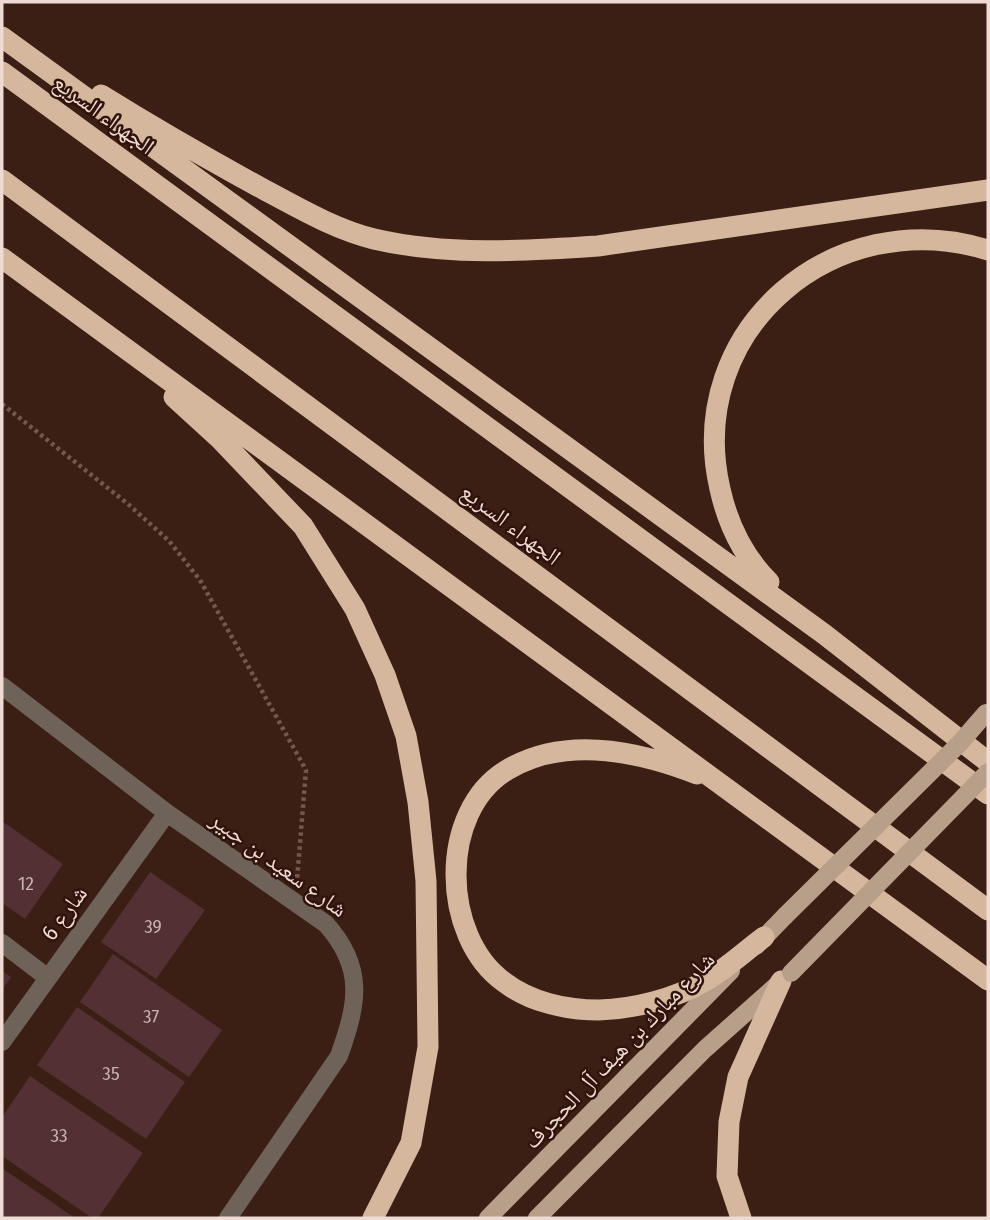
<svg xmlns="http://www.w3.org/2000/svg" width="990" height="1220" font-family="'Fira Sans Condensed','Noto Naskh Arabic',sans-serif">
  <rect width="100%" height="100%" fill="#3b1e14"/>
  <path fill="#523033" d="M2 821 63 864 25 919 2 903Z
    M150 872 205 910 156 979 101 942Z
    M113 954 222 1030 189 1077 80 1002Z
    M2 971 11 977 2 990Z
    M77 1007 185 1082 146 1139 37 1065Z
    M30 1076 143 1153 98 1218H92L2 1156V1117Z
    M2 1168 75 1218H2Z"/>
  <g fill="none" stroke-linecap="round" stroke-linejoin="round">
    <path stroke="#735850" stroke-width="4.5" stroke-dasharray="3.5 3.5" stroke-linecap="butt" d="M2 404 128 504 169 541 200 580 306 770 297 880"/>
    <path stroke="#6f6359" stroke-width="18" d="M2 686 167 813 326 924C365 968 358 1003 339 1056L228 1218
      M2 943 48 978
      M2 1042 167 813"/>
    <path stroke="#b89f89" stroke-width="18" d="M756 946 785 916
      M488 1218 731 971
      M537 1218 705 1049 778 984"/>
    <path stroke="#d4b79c" stroke-width="21" d="M2 37 824 634 988 762
      M2 72 988 794
      M101 95C154 128 208 159 263 189 299 208 334 229 374 239 446 256 524 251 598 246L988 190
      M2 180 988 910
      M2 258 988 980
      M174 397 220 439 303 526 355 609 385 675 406 736 418 802 426 881 428 1047 411 1143 373 1218
      M769 582C743 556 728 525 720 489 683 329 835 202 988 250
      M697 774C638 751 565 735 507 770 438 811 441 937 504 982 530 1002 566 1010 599 1010 633 1009 675 999 705 981 726 969 745 951 764 937
      M741 1218 727 1176 729 1122 738 1077 781 981"/>
    <path stroke="#b89f89" stroke-width="18" d="M785 916 959 744 986 713
      M791 973 988 772"/>
  </g>
  <g text-anchor="middle" stroke-width="5" stroke-linejoin="round" paint-order="stroke">
    <g font-size="19" fill="#c8b0ac">
      <text x="26" y="890">12</text>
      <text x="153" y="933">39</text>
      <text x="151" y="1023">37</text>
      <text x="111" y="1080">35</text>
      <text x="59" y="1142">33</text>
    </g>
    <g font-size="23" fill="#efdad4" stroke="#30140b">
      <text transform="translate(104 114) rotate(36)" y="8">الجهراء السريع</text>
      <text transform="translate(511 524) rotate(37)" y="8">الجهراء السريع</text>
      <text transform="translate(279 864) rotate(36)" y="8">شارع سعيد بن جبير</text>
      <text transform="translate(64 913) rotate(-54)" y="8">شارع 6</text>
      <text transform="translate(619 1050) rotate(-46)" y="8">شارع مبارك بن هيف آل الحجرف</text>
    </g>
  </g>
  <rect width="990" height="1220" fill="none" stroke="#efdad4" stroke-width="7"/>
</svg>
